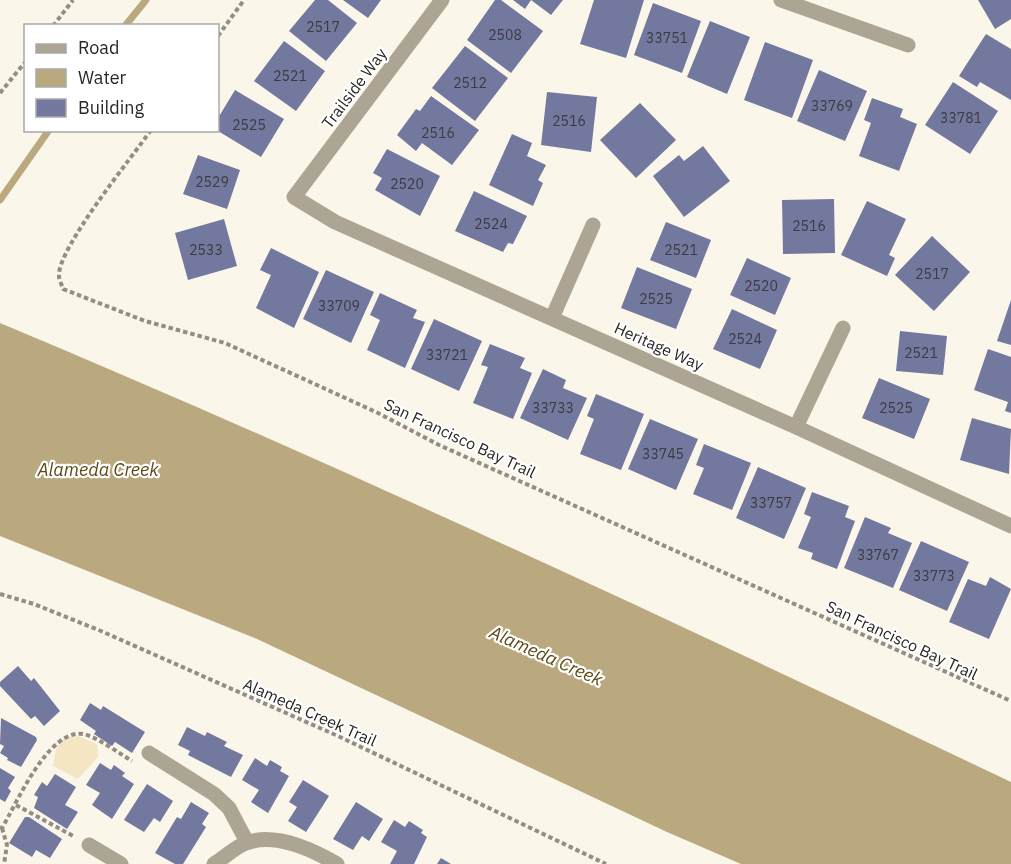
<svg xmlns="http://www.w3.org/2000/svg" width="1011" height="864" font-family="'IBM Plex Sans',sans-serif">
  <rect width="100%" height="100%" fill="#fbf6ea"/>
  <path fill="#f5e6c3" d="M78 736 97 744 98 757 78 779 53 766 56 749 64 738Z"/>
  <path fill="#baa87f" d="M0 323C342 466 677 623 1011 782V864H741L667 832 257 639 0 536Z"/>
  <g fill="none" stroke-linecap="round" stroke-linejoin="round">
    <path stroke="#baa87f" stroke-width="7" d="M125 26 146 0
      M0 200 49 130"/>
  </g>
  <path fill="#73789e" d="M315 0H328L357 23 326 61 289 31Z
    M343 0H381L368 18Z
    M495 0H501L543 31 511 73 467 40Z
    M513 0H563L551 15 531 0 525 9Z
    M594 0H644L626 58 580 44Z
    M978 0H1011V19L995 29Z
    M653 3 701 21 682 73 634 55Z
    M710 21 750 37 727 94 687 77Z
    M986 34 1011 49V100L980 82 977 87 959 76Z
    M284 41 325 71 296 111 254 81Z
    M765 42 813 60 792 118 744 100Z
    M465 46 508 78 475 121 432 88Z
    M819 70 867 91 845 141 797 121Z
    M953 82 998 111 970 154 925 125Z
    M235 90 284 119 261 157 218 131V118Z
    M547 92 597 97 591 152 541 145Z
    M431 96 479 130 452 165 422 143 416 151 397 135 416 109 420 111Z
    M872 98 903 109 900 117 917 124 899 171 859 156 871 123 864 120Z
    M640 103 676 140 636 178 600 140Z
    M512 134 532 143 527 156 546 165 538 180 543 183 533 206 489 185Z
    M703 146 730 181 684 217 653 176 679 155 684 161Z
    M387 149 440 176 420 216 375 190 382 178 373 173Z
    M198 155 240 170 227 209 183 194Z
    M474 191 527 216 513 244 508 243 503 252 455 231Z
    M834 199 835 253 783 254 782 200Z
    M867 201 906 219 889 255 895 258 887 276 841 255Z
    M224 219 237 266 188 280 175 233Z
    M666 222 711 240 696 278 650 260Z
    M932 236 970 272 934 311 895 275Z
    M271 248 319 272 294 328 256 308 271 275 260 270Z
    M747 258 791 278 775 315 730 295Z
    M637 267 692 289 676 329 621 308Z
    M326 270 374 292 351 343 303 319Z
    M380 293 417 310 413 318 425 322 405 368 367 350 380 320 370 315Z
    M1011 300V345L997 341Z
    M732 309 777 330 760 369 713 349Z
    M434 319 482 341 459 391 411 369Z
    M900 331 947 336 943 375 896 371Z
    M490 344 525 358 520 368 532 373 513 419 473 403 488 367 481 365Z
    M988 349 1011 357V413L1005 411 1008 402 974 390Z
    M543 369 566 380 563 388 587 398 568 440 520 418Z
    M879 378 930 399 914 439 862 418Z
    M596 394 644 414 621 470 580 454 594 419 587 416Z
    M972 418 1011 429 1009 474 960 460Z
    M650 419 698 439 676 490 628 469Z
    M704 444 751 463 732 510 693 494 704 468 696 465Z
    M758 467 806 488 784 539 736 518Z
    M812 492 849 506 845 517 855 521 837 569 811 559 813 553 798 548 811 517 804 514Z
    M865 517 891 528 888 533 912 543 893 588 844 568Z
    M921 541 969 562 947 611 899 590Z
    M990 577 1011 589 989 639 949 622 968 579 986 586Z
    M18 666 31 681 34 678 60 711 44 726 35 716 31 719 0 686V682Z
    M90 703 101 710 103 706 145 732 132 753 115 742 112 746 94 734 96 731 80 720Z
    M1 718 36 737 37 740 21 767 7 760 8 758 0 753 4 746 0 744Z
    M187 727 205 736 207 732 227 742 224 746 243 755 231 777 188 755 190 751 178 745Z
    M255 758 267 766 270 760 282 767 280 771 289 776 268 813 251 802 259 790 242 780Z
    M100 763 111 770 114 765 125 773 122 776 134 784 112 819 92 805 100 793 86 785Z
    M0 768 15 777 8 788 11 791 5 802 0 799Z
    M55 774 76 787 65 805 78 812 67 829 34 808 38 797 34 795 42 782 47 786Z
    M303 780 329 796 306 832 288 821 297 807 289 802Z
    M147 784 173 801 160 822 154 818 144 832 124 820Z
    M191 802 209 813 202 824 206 827 183 864H175L155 853 177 817 181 819Z
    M356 802 383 819 369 841 362 836 353 850 333 839Z
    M25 817H29L62 839 50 858 36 850 32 857 9 843Z
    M394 820 405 827 409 821 423 830 421 833 427 837 414 864H390L397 851 381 842Z
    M441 858 451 864H437Z"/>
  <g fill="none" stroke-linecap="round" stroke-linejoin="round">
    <path stroke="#928e86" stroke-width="4" stroke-dasharray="4.5 3" stroke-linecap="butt" d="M53 26 73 0
      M218 36 244 0
      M0 93 26 61
      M151 130C133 156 57 249 59 276 59 280 62 285 63 289L145 321 225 343 378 413 439 445 1011 701
      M0 594 34 604 101 631 338 736 606 864
      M16 805 75 837
      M0 827 2 828C17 803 48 729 83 734 96 736 120 754 132 761
      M2 828 7 845 4 864"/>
    <path stroke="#ada594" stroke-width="15" d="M442 0 294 197 335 222 796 427 1011 526
      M781 0 908 45
      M552 318 593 225
      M796 427 843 328
      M149 753 214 794 229 808 247 842
      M89 845 121 864
      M214 864C224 858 235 847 246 843 275 832 313 850 337 864"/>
  </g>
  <g text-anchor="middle" stroke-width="4.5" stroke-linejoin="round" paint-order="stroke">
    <g font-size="14" fill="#3c3b42">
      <text x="323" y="32">2517</text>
      <text x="505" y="40">2508</text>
      <text x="667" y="43">33751</text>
      <text x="290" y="81">2521</text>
      <text x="470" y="88">2512</text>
      <text x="832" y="111">33769</text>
      <text x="961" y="123">33781</text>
      <text x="569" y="126">2516</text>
      <text x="249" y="130">2525</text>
      <text x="438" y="138">2516</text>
      <text x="212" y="187">2529</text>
      <text x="407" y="189">2520</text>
      <text x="491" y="229">2524</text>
      <text x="809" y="231">2516</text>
      <text x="206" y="255">2533</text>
      <text x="681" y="255">2521</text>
      <text x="932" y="279">2517</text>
      <text x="761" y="291">2520</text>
      <text x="656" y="304">2525</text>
      <text x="339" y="311">33709</text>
      <text x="745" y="344">2524</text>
      <text x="921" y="358">2521</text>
      <text x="447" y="360">33721</text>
      <text x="553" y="413">33733</text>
      <text x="896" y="413">2525</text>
      <text x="663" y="459">33745</text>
      <text x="771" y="508">33757</text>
      <text x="878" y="560">33767</text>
      <text x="934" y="581">33773</text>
    </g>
    <g font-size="16" fill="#292723" stroke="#fff">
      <text transform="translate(354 88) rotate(-53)" y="6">Trailside Way</text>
      <text transform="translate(659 346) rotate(24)" y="6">Heritage Way</text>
      <text transform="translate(460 438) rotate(25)" y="6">San Francisco Bay Trail</text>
      <text transform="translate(902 640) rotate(25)" y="6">San Francisco Bay Trail</text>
      <text transform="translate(310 712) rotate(24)" y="6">Alameda Creek Trail</text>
    </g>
    <g font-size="18" font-style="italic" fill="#5c4917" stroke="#fff">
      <text x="98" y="476">Alameda Creek</text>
      <text transform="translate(546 656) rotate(24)" y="6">Alameda Creek</text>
    </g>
  </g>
  <rect x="24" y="24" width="195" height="108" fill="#ffffff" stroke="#a9a9a7" stroke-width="1.5"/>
  <rect x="36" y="44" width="30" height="9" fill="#ada594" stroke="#a9a9a7" stroke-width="1.5"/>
  <text x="78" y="54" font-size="18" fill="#292723">Road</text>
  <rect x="36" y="69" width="30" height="18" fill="#baa87f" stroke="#a9a9a7" stroke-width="1.5"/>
  <text x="78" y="84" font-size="18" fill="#292723">Water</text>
  <rect x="36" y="99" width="30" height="18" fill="#73789e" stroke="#a9a9a7" stroke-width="1.5"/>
  <text x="78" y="114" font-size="18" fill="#292723">Building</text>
</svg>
